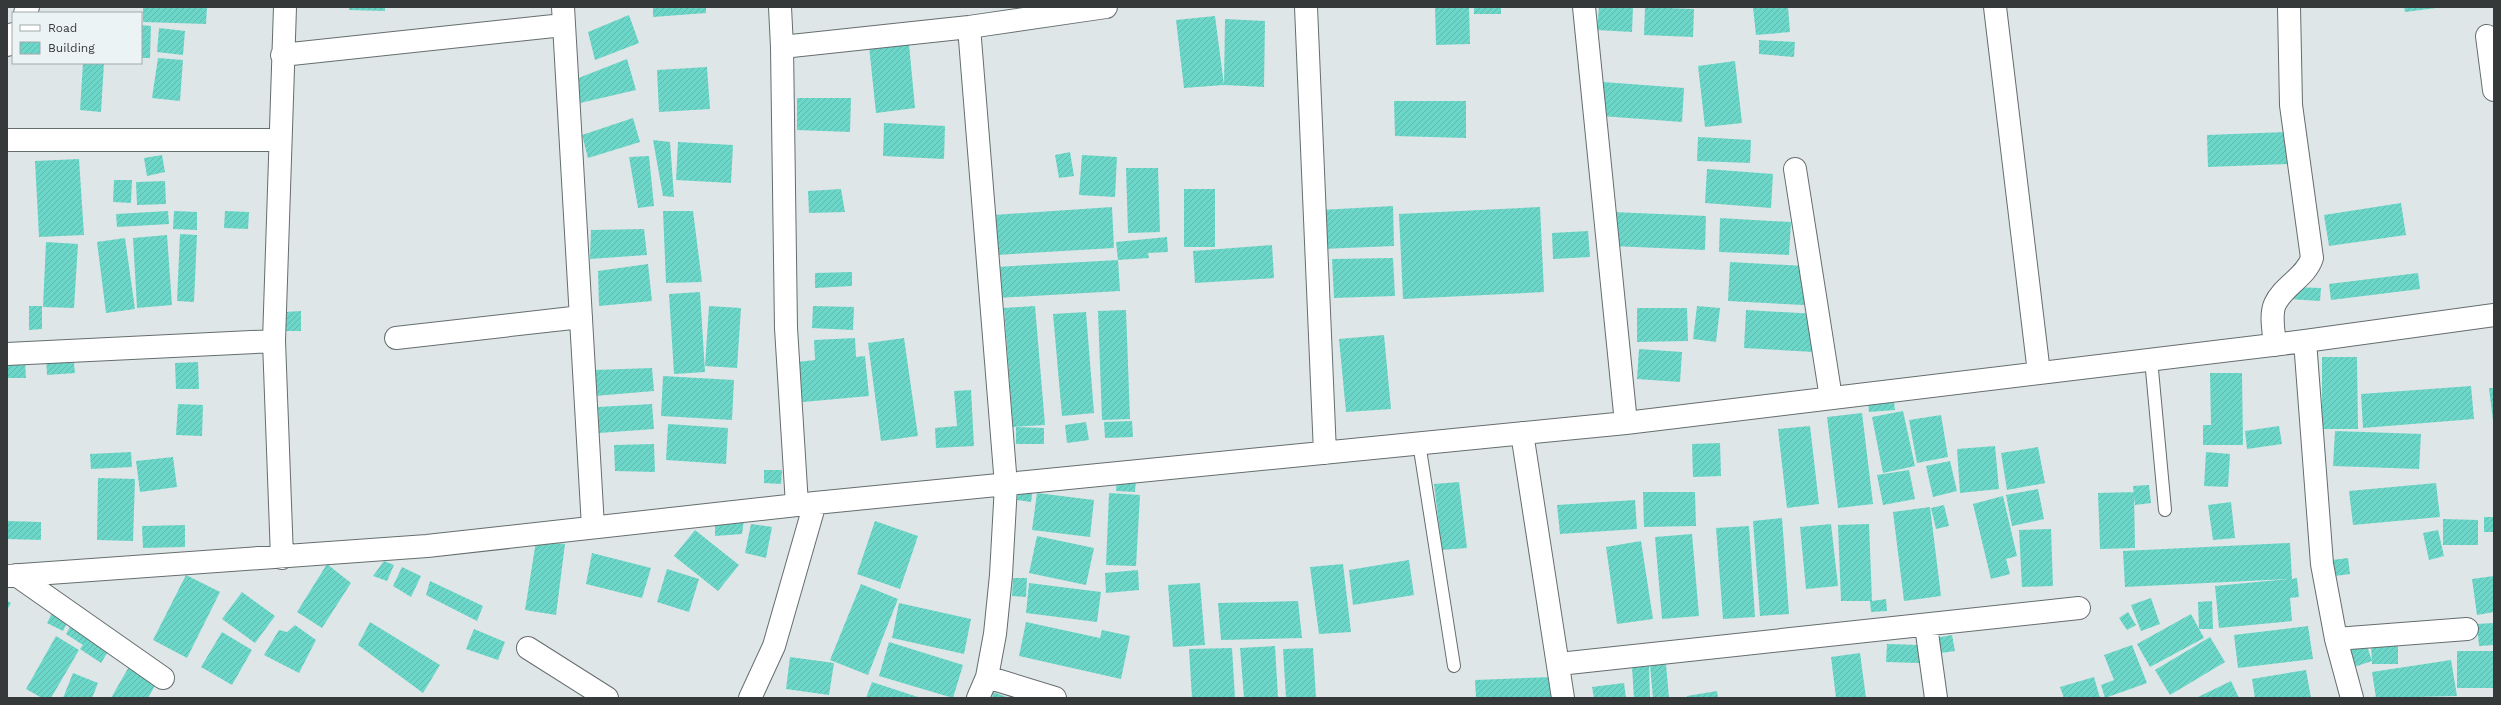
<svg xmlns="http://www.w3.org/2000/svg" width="2501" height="705" font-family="'Work Sans',sans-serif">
  <defs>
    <pattern id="building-hatch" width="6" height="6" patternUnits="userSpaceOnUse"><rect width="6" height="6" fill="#6cd7c8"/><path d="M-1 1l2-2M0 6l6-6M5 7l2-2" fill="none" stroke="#5eb9ad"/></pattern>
  </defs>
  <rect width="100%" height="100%" fill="#dee6e7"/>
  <path fill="url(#building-hatch)" d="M143 7H207L206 24 143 22Z
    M349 7H385V11L349 10Z
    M653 7H706V13L653 17Z
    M1435 7H1469L1470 44 1436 45Z
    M1474 7H1501V14H1474Z
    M1599 7H1633L1632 32 1597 30Z
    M1645 7 1694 9 1693 37 1644 35Z
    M1753 7H1788L1790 32 1756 35Z
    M2404 7H2436V8L2405 12Z
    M629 15 639 43 595 60 588 32Z
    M1215 16 1224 85 1225 19 1265 21 1264 87 1224 85 1184 88 1176 20Z
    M141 25 151 26 150 58H141Z
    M159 28 185 31 183 55 157 52Z
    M1759 40 1795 42 1794 57 1759 54Z
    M909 44 915 108 876 113 869 46Z
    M158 58 183 60 180 101 152 98Z
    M627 59 636 90 580 103 576 79Z
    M1735 61 1742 123 1705 127 1698 66Z
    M83 63H104L101 112 80 110Z
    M707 67 710 109 659 112 657 70Z
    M1603 82 1684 88 1682 122 1601 116Z
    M797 98H851L850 132 797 130Z
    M1394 101H1466V138L1395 136Z
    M633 118 640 142 588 158 582 135Z
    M884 123 945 126 944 159 883 156Z
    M2286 132 2287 164 2208 167 2207 135Z
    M1698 137 1751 140 1750 163 1697 161Z
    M653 140 670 142 674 197 663 196Z
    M678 142 733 145 731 183 676 180Z
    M1070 152 1074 176 1059 178 1055 155Z
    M162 155 165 172 147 176 144 158Z
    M1082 155 1117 157 1115 197 1079 195Z
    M649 156 654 206 638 208 629 157Z
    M79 159 84 235 39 237 35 161Z
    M1126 168H1158L1160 232 1128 233Z
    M1707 169 1773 174 1771 208 1705 203Z
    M114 180H132L131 203 113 202Z
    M165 181 166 204 137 205 136 182Z
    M841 189 845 212 809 213 808 191Z
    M1184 189H1215V247H1184Z
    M2401 203 2406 235 2329 246 2324 215Z
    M1393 206 1394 246 1322 249 1320 210Z
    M1112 207 1114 248 997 255 994 215Z
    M1540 207 1544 292 1403 299 1399 214Z
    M168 211 169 224 117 227 116 214Z
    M174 211 197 212V230L173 229Z
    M225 211 249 212 248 229 224 228Z
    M663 211H693L702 282 666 283Z
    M1613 212 1706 216 1705 250 1612 246Z
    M1720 218 1791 222 1789 255 1719 252Z
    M644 229 647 255 590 259 591 230Z
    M1588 231 1590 257 1553 259 1552 233Z
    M180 234 197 235 194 302 177 301Z
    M167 235 172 305 137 308 133 238Z
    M1167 237 1168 252 1148 253 1149 258 1118 260 1116 242Z
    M125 238 135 309 106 313 97 242Z
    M46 242 78 244 74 308 43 307Z
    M1272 245 1274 278 1195 283 1193 251Z
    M1393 258 1395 296 1334 298 1332 259Z
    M1118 260 1120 291 998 298 996 267Z
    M1730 262 1805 266 1804 305 1728 301Z
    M648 264 652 301 599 306 598 271Z
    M852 272V286L815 288V273Z
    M2418 273 2420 289 2331 300 2329 284Z
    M2290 287 2321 288 2320 301 2289 299Z
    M700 292 705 372 674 374 669 294Z
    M29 306H42V329L29 330Z
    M709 306 741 308 737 368 705 366Z
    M813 306 854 307 853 330 812 328Z
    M1035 306 1045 425 1013 427 1004 308Z
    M1697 306 1720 308 1716 342 1693 339Z
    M1637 308H1687L1688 341 1637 342Z
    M1126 310 1130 419 1102 420 1098 311Z
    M1746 310 1817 314 1814 352 1744 348Z
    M301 311V331H285V312Z
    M1086 312 1094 413 1062 416 1053 314Z
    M1384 335 1391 409 1346 412 1339 339Z
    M855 338 856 357 865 356 869 396 792 403 788 363 815 360 814 340Z
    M904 338 918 436 881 441 868 343Z
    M1639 349 1682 352 1680 382 1637 379Z
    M73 355 75 373 47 375 46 357Z
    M2322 357H2357L2358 429H2322Z
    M7 361H25L26 378H7Z
    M198 362 199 389H176L175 363Z
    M652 368 654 391 595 396 594 370Z
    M2210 373H2242L2243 445H2203V425H2211Z
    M663 376 734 380 732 420 661 416Z
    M2471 386 2474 419 2363 428 2361 394Z
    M2489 388H2494V421H2493Z
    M971 390 974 446 936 448 935 428 957 426 954 391Z
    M1894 402 1895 410 1869 412 1868 403Z
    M178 404 203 405 202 436 176 435Z
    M652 404 654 429 599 433 598 407Z
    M1903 411 1915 466 1883 473 1872 417Z
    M1862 413 1873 504 1838 508 1827 417Z
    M1941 415 1948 457 1917 463 1909 420Z
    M1132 421 1133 437 1105 438 1104 422Z
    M1086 422 1089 440 1067 443 1065 425Z
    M668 424 728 428 726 464 666 460Z
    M1810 426 1819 504 1787 508 1778 429Z
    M2279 426 2282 444 2247 449 2245 431Z
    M1016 427 1044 428V444H1016Z
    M2335 431 2421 434 2419 469 2333 466Z
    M1720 443 1721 476 1693 477 1692 444Z
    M654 444 655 472 615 471 614 445Z
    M1995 446 1999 489 1960 493 1957 449Z
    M2038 447 2045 483 2007 490 2001 453Z
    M131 452 132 467 91 469 90 454Z
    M2206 452 2230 454 2228 487 2204 486Z
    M173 457 177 487 140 492 136 461Z
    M1950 461 1957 491 1933 497 1926 466Z
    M764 470H782L781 484 764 483Z
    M1909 470 1915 499 1883 505 1877 475Z
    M1117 477 1136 478 1135 492 1116 491Z
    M98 478 135 479 133 541 97 540Z
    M1459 482 1467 548 1442 550 1434 484Z
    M2436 483 2440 517 2353 525 2349 491Z
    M2149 485 2151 503 2135 505 2133 486Z
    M1019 488 1033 489 1031 502 1017 500Z
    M2038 489 2044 519 2012 526 2006 495Z
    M1643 492H1695L1696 526 1644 527Z
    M2134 492 2135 548 2100 549 2098 493Z
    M1037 493 1094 500 1090 537 1032 530Z
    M1109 493 1140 495 1136 566 1106 565Z
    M2003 496 2017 556 2006 559 2010 574 1991 579 1973 504Z
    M1635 500 1637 529 1560 534 1557 505Z
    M2231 502 2235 538 2213 540 2208 505Z
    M1944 505 1949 526 1936 529 1931 508Z
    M1930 507 1941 596 1904 601 1893 512Z
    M2484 517H2494V532H2484Z
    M1782 518 1789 614 1760 616 1753 521Z
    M2443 519 2478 520V545H2443Z
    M744 520 742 534 715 536V525Z
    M7 521 41 522V540L7 539Z
    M875 521 918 536 900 589 857 574Z
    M751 524 772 527 766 558 745 553Z
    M1831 524 1838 586 1806 589 1800 527Z
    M1869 524 1872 601 1886 599 1887 611 1871 612 1870 601H1841L1838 525Z
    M185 525V547L143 548 142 526Z
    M1749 526 1755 617 1723 619 1716 528Z
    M2051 529 2053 586 2022 587 2019 530Z
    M695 530 739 565 718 591 674 556Z
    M2438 530 2444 556 2429 560 2423 533Z
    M1692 534 1699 616 1662 619 1655 537Z
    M1037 536 1094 548 1086 585 1029 573Z
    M536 541 565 544 556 615 525 610Z
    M1641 541 1653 619 1617 624 1606 547Z
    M2290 543 2292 579 2297 578 2299 597 2290 598 2292 621 2219 628 2215 586 2289 579 2125 587 2123 551Z
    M592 553 651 568 642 598 586 584Z
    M2348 558 2350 574 2335 576 2332 560Z
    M1409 560 1414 595 1353 605 1349 570Z
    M384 561 394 565 387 581 373 576Z
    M327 564 351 583 322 628 297 612Z
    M1343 564 1351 632 1319 634 1310 567Z
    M402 567 421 576 411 597 393 586Z
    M667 569 699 579 689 612 657 602Z
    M1138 570 1139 590 1106 593 1105 573Z
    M186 575 220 592 187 658 153 640Z
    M2494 576V612L2477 615 2472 579Z
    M1013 578H1027L1026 597 1012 596Z
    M430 581 483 606 477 621 426 595Z
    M1029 583 1101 592 1097 622 1026 613Z
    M1200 583 1205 645 1173 647 1168 585Z
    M861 584 898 599 868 675 830 660Z
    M242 592 275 616 255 643 222 619Z
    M2151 598 2160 624 2141 631 2131 605Z
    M7 601 11 603 7 610Z
    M1298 601 1302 638 1221 640 1218 603Z
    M2212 601 2213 629H2199L2198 602Z
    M899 603 971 619 964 654 892 638Z
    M54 609 70 617 63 631 47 623Z
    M2128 612 2136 625 2127 630 2119 618Z
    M2191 614 2204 638 2150 667 2137 644Z
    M370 622 440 665 423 693 358 645Z
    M1026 622 1100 638 1102 630 1130 636 1121 679 1019 656Z
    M2494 623V645L2479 646 2477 624Z
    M71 625 109 650 101 663 80 649 83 645 66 634Z
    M295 625 316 640 299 673 264 655 279 630 287 632Z
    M2308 626 2313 659 2238 668 2234 635Z
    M474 629 505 642 498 660 466 649Z
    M222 632 252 650 232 685 201 667Z
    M1952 635 1955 651 1933 654 1931 639Z
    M56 636 79 650 51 698H42L26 689Z
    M2210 637 2225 662 2170 695 2155 670Z
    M889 642 963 665 953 698 879 676Z
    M2366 643 2372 661 2354 667 2348 649Z
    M2398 643V664H2372L2371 644Z
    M1887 644 1920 645 1919 663 1886 662Z
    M2132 645 2147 683 2105 698 2101 685 2114 680 2104 655Z
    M1275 646 1278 697 1244 698 1240 648Z
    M1232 648 1235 698H1192L1189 649Z
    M1313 648 1316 698H1286L1283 649Z
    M2457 651H2494V688H2457Z
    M1860 653 1866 698H1836L1831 657Z
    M790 657 834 663 829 695 786 689Z
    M2451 660 2457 696 2376 698 2372 672Z
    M1666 664 1669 698H1653L1650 665Z
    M130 665 157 682 148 698H111Z
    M1649 666 1650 698H1634L1632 667Z
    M2306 670 2311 698H2255L2252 679Z
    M73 673 98 683 92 698H63Z
    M1552 677 1553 698H1476L1475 680Z
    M2094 677 2100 698H2064L2060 687Z
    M2231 681 2239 698H2196Z
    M872 682 921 698H866Z
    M1624 683 1626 698H1594L1592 687Z
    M1717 691 1718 698H1687V696Z
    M993 692 1009 698H992Z"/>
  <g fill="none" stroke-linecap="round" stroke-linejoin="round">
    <defs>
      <path id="lane" d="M2151 359 2165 510
        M1419 443 1454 666"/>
      <path id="street" d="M563 7 593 527
        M780 7 782 47 969 27 1106 7
        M1306 7 1325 453
        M1584 7 1626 423
        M1995 7 2039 373
        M25 13 28 7
        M969 27 1006 485 1001 575 995 634 987 677 978 698
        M2487 36 2494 90
        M7 45 13 34
        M782 47 786 328 797 505
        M282 55 563 25
        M7 140H280
        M1795 169 1831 398
        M396 338 581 317
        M2305 341 2322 564 2336 639 2352 698
        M2275 345C2274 333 2270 315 2275 304 2283 286 2306 277 2312 258L2291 105 2289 7
        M7 354 274 341
        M1522 433 1563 698
        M282 558 274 341 285 7
        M16 575 163 678
        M7 576 427 546 815 503 1626 423 2305 341 2494 315
        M1926 626 1936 698
        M2336 639 2467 629
        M528 648 607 698
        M1559 664 2079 608
        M987 677 1055 698
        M750 698 774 646 815 503"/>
    </defs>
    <use href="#lane" stroke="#666d6e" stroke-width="14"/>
    <use href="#street" stroke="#666d6e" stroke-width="24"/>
    <use href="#lane" stroke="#fff" stroke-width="12"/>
    <use href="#street" stroke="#fff" stroke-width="22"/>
  </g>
  <rect width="2501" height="705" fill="none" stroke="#353939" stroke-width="16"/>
  <rect x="12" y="12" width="130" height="52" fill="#ebf3f5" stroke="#a2a9aa"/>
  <rect x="20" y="25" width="20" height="6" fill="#ffffff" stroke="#a2a9aa"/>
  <text x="48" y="32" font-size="12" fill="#353939">Road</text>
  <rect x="20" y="42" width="20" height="12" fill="url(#building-hatch)" stroke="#a2a9aa"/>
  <text x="48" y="52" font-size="12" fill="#353939">Building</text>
</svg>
